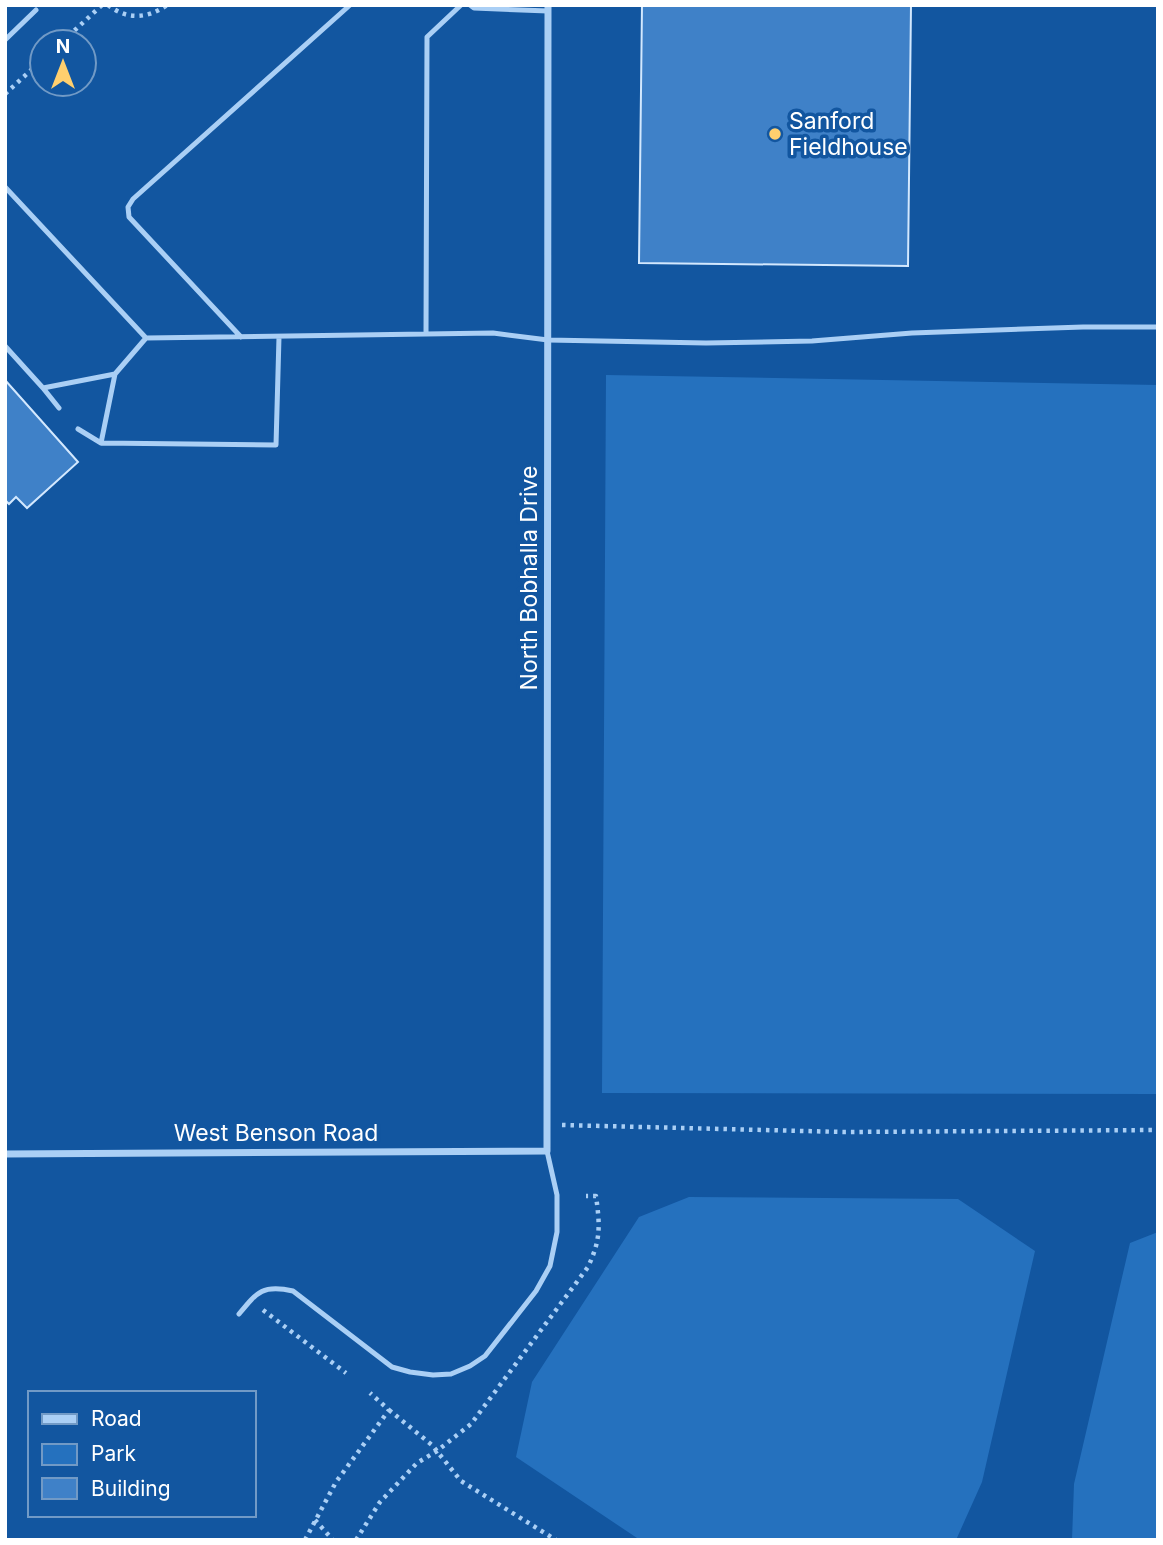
<svg xmlns="http://www.w3.org/2000/svg" width="1163" height="1545" font-family="Inter,sans-serif">
  <rect width="100%" height="100%" fill="#1256a0"/>
  <path fill="#2571be" d="M606 375 1158 385V1094L602 1093Z
    M689 1197 958 1199 1035 1251 982 1482 956 1540H640L516 1457 532 1382 639 1217Z
    M1158 1232V1540H1072L1074 1484 1130 1243Z"/>
  <path fill="#3f81c8" stroke="#d3e8fe" stroke-width="2" d="M642 5H911L908 266 639 263Z
    M5 380 78 462 27 508 16 497 9 504 5 500Z"/>
  <g fill="none" stroke-linecap="round" stroke-linejoin="round">
    <path stroke="#aacff5" stroke-width="4.5" stroke-dasharray="3.5 5" stroke-linecap="butt" d="M108 5C127 20 147 19 167 5
      M62 42 102 5
      M5 94 42 60
      M562 1125 844 1132 1158 1130
      M263 1310 346 1373
      M389 1410 432 1445 461 1481 556 1540
      M315 1520 333 1540
      M305 1540 336 1482 389 1410 370 1393
      M356 1540 380 1502 417 1463 437 1451 471 1424 588 1267C601 1239 600 1226 596 1196H586"/>
    <path stroke="#aacff5" stroke-width="5" d="M461 5 427 37 426 334 493 333 548 340 706 343 812 341 912 333 1083 327H1158
      M470 5 474 8 548 11
      M5 40 36 10
      M5 187 146 338 115 374 43 388 5 346
      M241 337 129 217 128 207 133 199 350 5
      M146 338 426 334
      M115 374 101 443 276 445 279 337
      M43 388 59 408
      M78 429 101 443
      M239 1314C257 1292 263 1284 293 1291L392 1367 410 1372 433 1375 451 1374 470 1366 485 1356 536 1291 550 1266 557 1232V1195L547 1151"/>
    <path stroke="#aacff5" stroke-width="7" d="M5 1154 547 1151 548 5"/>
  </g>
  <circle fill="#ffcf6e" stroke="#1256a0" stroke-width="2.5" cx="775" cy="134" r="7"/>
  <g text-anchor="middle" stroke-width="7" stroke-linejoin="round" paint-order="stroke">
    <g font-size="23" fill="#fff" stroke="#1256a0" text-anchor="start">
      <text x="789" y="129">Sanford<tspan x="789" dy="26">Fieldhouse</tspan></text>
    </g>
    <g font-size="23" fill="#fff" stroke="#1256a0">
      <text transform="translate(529 578) rotate(-90)" y="8">North Bobhalla Drive</text>
      <text x="276" y="1141">West Benson Road</text>
    </g>
  </g>
  <rect width="1163" height="1545" fill="none" stroke="#ffffff" stroke-width="14"/>
  <rect x="28" y="1391" width="228" height="126" fill="#1256a0" stroke="#719ac6" stroke-width="2"/>
  <rect x="42" y="1414" width="35" height="10" fill="#aacff5" stroke="#719ac6" stroke-width="2"/>
  <text x="91" y="1426" font-size="21" fill="#ffffff">Road</text>
  <rect x="42" y="1444" width="35" height="21" fill="#2571be" stroke="#719ac6" stroke-width="2"/>
  <text x="91" y="1461" font-size="21" fill="#ffffff">Park</text>
  <rect x="42" y="1478" width="35" height="21" fill="#3f81c8" stroke="#719ac6" stroke-width="2"/>
  <text x="91" y="1496" font-size="21" fill="#ffffff">Building</text>
  <g transform="translate(63 63)"><circle r="33" fill="#1256a0" stroke="#719ac6" stroke-width="2"/>
  <path d="M0-5L12 26L0 18L-12 26Z" fill="#ffcf6e"/>
  <text y="-10" font-size="19" font-weight="bold" text-anchor="middle" fill="#ffffff">N</text>
  </g>
</svg>
